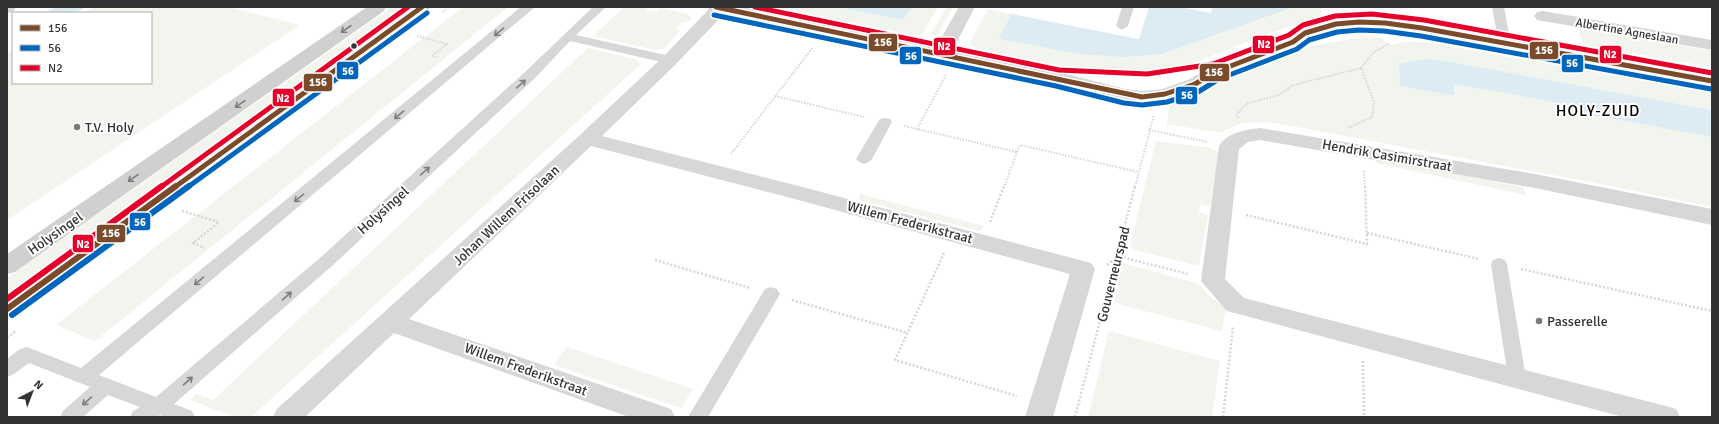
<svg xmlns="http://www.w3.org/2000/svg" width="1719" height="424" font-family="Signika,sans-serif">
  <rect width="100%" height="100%" fill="#fff"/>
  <path fill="#f1f5ed" d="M94 7H228L300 25 7 220V53L13 50V83H151V13H83Z
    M392 7H408L7 296V278Z
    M463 7H508L95 341 56 325Z
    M624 7H648L646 10 657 12 661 8 688 14 692 19 688 22H683L675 29 680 31 664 49 655 50 593 36Z
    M776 7H837L903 20 913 7H938L922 34 912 35Z
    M947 7H953L937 36 930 35Z
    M1294 7H1322V16C1289 25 1259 37 1227 50 1216 54 1205 59 1193 63 1120 84 1046 62 974 48L970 43 988 9 1011 14 999 39 1079 54H1162Z
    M1578 28 1712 51V67L1583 45Z
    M1382 37 1386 43 1391 45C1410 38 1434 44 1453 47L1712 93V110L1440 60 1424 59 1399 65 1400 86 1455 96 1454 84 1564 104 1565 110 1712 137V207L1596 183 1276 123C1254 122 1240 120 1221 133L1167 124 1170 103 1312 46 1343 40Z
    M588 48 635 59 641 64 252 416 235 417 190 400 196 394 213 400Z
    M1156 141 1211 148 1219 153 1210 206 1200 204 1199 212 1208 215 1199 266 1135 250 1130 245Z
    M1376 159 1523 187 1526 195 1376 163Z
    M860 194 984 226 980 231 859 200Z
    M1123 263 1199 284 1209 296 1226 308 1222 331 1114 303Z
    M1109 331 1220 361 1212 417H1088Z
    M567 347 693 389 681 408 554 365Z"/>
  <path fill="#ddebf3" d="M55 7H86L75 13H44Z
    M837 7H913L903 20Z
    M1149 7H1179L1211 13 1212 7H1294L1162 54 1124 57 1079 54 999 39 1011 14 1139 39Z
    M1424 59 1440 60 1712 110V137L1565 110 1564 104 1454 84 1455 96 1400 86 1399 64Z"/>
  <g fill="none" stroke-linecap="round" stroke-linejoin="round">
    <path stroke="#d6d6d6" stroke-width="2" stroke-dasharray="1.5 1.5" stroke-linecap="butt" d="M443 12 449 7
      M417 36 447 44 432 56 438 58
      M775 96 864 117
      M1238 118 1237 114 1246 104 1279 95 1293 85 1361 68
      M904 126 1017 152 1004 187
      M1348 128 1372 117 1374 102 1361 68 1374 52 1390 43
      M917 129 946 75
      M1149 130 1208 142
      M1017 152 1020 145 1138 172
      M731 154 813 47
      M1364 171 1365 187
      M1135 187 1154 115"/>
    <path stroke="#d6d6d6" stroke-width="2.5" stroke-dasharray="2 2" stroke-linecap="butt" d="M182 211 219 222 193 243 205 248
      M1246 215 1367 244 1365 186
      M990 222 1004 186
      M1367 233 1479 259
      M944 253 895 360 1017 396
      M655 260 750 288
      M1107 265 1118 256 1188 274
      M1521 269 1712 311
      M792 300 908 333
      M7 338 16 331
      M1363 361 1364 417
      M1075 417 1135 186
      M1223 417 1233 327"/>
    <path fill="#d7d7d7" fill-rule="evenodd" d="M521 7H535L99 375 156 397 321 257 525 72 593 7H606L576 35 670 56 675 57 677 60 675 63 670 64 570 41 535 78 333 265 174 404 192 411 195 417H164L160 415 157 417H130L133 411 140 407 108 395 83 417H60L63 411 90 387 29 363 14 374 7 377V359L20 349 27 347 81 368Z
      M1122 7H1134L1128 26 1122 30 1116 26Z
      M1492 7H1504L1511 45 1510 48 1505 49 1499 45Z
      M885 118 890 119 892 122 872 159 869 162 864 164 859 162 856 159 878 122 880 119Z
      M1499 258 1505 260 1507 264 1526 378 1524 383 1517 386 1510 383 1508 378 1491 264 1493 260Z
      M771 287 777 289 780 294 708 417H688L765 289Z"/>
    <path fill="#d7d7d7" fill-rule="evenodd" d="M7 7H16L13 12 7 13Z
      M708 7H741L936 47 959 7H975L952 51 1058 72 1126 89 1142 91 1162 89 1188 80 1208 68 1287 38 1299 29 1336 19 1359 17 1385 18 1422 23 1712 75V87L1422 33 1385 28 1359 27 1337 29 1311 37 1299 46 1222 76 1202 88 1165 100 1142 103 724 14 676 64 602 136 791 184 1091 263 1095 269 1053 417H1025L1070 274 791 198 591 146 409 319 671 409 675 417H629L394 333 305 417H273L277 409 580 135 664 56 709 9Z
      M1543 11 1712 40V50L1537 20 1534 16 1537 12Z
      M1260 128 1535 174 1712 209V225L1535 188 1260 140 1248 142 1239 149 1225 279 1244 298 1666 406 1676 409 1680 417H1623L1227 311 1201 281 1219 146C1228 132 1245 130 1260 128Z"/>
    <path fill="#d0d0d0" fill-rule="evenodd" d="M367 7H386L384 11 15 272 7 274V254Z
      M411 7H430L428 11 16 316 7 318V296Z"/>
    <defs>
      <path id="bus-1-far1" d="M716 7 1142 97 1165 94 1195 84 1215 72 1293 42 1305 33 1336 24 1359 22 1385 23 1422 28 1712 81
        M175 187 422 7"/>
      <path id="bus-1" d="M7 309 176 186"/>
      <path id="bus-2-far1" d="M714 15 1056 86 1124 103 1142 105 1167 102 1198 92 1219 79 1297 49 1309 40 1337 32 1359 30 1384 31 1421 36 1711 89
        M188 187 427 13"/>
      <path id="bus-2" d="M12 315 189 186"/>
      <path id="bus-3-far1" d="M755 7 1059 70 1147 74 1213 64 1289 35 1303 25 1335 16 1372 14 1424 20 1712 73
        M161 187 408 7"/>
      <path id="bus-3" d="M7 299 162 186"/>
    </defs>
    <use href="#bus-1-far1" stroke="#fff" stroke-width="8"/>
    <use href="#bus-1" stroke="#fff" stroke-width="10"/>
    <use href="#bus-2-far1" stroke="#fff" stroke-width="8"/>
    <use href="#bus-2" stroke="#fff" stroke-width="10"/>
    <use href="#bus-3-far1" stroke="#fff" stroke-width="8"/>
    <use href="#bus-3" stroke="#fff" stroke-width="10"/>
    <use href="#bus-1-far1" stroke="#7a4b2a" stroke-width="5"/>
    <use href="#bus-1" stroke="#7a4b2a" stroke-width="6"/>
    <use href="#bus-2-far1" stroke="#0065bd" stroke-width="5"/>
    <use href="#bus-2" stroke="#0065bd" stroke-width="6"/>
    <use href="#bus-3-far1" stroke="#e4002b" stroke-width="5"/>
    <use href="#bus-3" stroke="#e4002b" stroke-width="6"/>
  </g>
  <defs><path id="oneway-shaft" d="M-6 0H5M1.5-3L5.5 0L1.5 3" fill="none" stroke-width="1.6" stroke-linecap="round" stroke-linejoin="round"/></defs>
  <g stroke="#7a7a7a">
    <use href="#oneway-shaft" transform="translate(346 29) rotate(145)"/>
    <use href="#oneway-shaft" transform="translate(240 104) rotate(145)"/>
    <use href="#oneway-shaft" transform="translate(133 178) rotate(145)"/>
  </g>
  <g stroke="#7d7d7d">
    <use href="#oneway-shaft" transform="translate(499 32) rotate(140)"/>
    <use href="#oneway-shaft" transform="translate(521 84) rotate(-42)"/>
    <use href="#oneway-shaft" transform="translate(399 115) rotate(140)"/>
    <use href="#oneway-shaft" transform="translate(425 171) rotate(-42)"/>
    <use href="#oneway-shaft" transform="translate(299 198) rotate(140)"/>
    <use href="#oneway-shaft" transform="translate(199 281) rotate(140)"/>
    <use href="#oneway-shaft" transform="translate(287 296) rotate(-41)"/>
    <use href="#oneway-shaft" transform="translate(188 381) rotate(-41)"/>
    <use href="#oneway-shaft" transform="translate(87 401) rotate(139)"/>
  </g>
  <circle fill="#333" stroke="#fff" stroke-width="1.5" cx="354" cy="46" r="3.5"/>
  <g fill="#7a7a7a" stroke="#fff" stroke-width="1.5">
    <circle cx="77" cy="127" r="4"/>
    <circle cx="1539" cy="321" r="4"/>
  </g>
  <g text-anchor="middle" stroke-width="4" stroke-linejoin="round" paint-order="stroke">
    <g font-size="12" fill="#333" stroke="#fff">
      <text transform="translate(1627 31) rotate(10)" y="4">Albertine Agneslaan</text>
    </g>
    <g font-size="14" fill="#333" stroke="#fff" text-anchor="start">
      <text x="85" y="132">T.V. Holy</text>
      <text x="1547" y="326">Passerelle</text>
    </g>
    <g font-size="14" fill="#333" stroke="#fff">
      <text transform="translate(1387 155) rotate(10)" y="5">Hendrik Casimirstraat</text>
      <text transform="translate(383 210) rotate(-42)" y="5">Holysingel</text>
      <text transform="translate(506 215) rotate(-43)" y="5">Johan Willem Frisolaan</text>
      <text transform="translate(910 222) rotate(15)" y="5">Willem Frederikstraat</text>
      <text transform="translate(55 233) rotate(-35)" y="5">Holysingel</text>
      <text transform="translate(1113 274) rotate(-76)" y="5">Gouverneurspad</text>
      <text transform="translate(526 369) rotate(20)" y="5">Willem Frederikstraat</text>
    </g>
    <g font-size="16" letter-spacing="1" fill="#000" stroke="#fff">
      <text x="1598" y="116">HOLY-ZUID</text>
    </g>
  </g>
  <g stroke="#fff" stroke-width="1.5">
    <rect x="868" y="33" width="30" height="19" rx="4" fill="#7a4b2a"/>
    <rect x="1252" y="35" width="23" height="19" rx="4" fill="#e4002b"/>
    <rect x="933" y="37" width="23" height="19" rx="4" fill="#e4002b"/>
    <rect x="1529" y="41" width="30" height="19" rx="4" fill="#7a4b2a"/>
    <rect x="1599" y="45" width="23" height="19" rx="4" fill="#e4002b"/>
    <rect x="899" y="46" width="23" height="19" rx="4" fill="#0065bd"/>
    <rect x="1561" y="54" width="23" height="19" rx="4" fill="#0065bd"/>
    <rect x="336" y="61" width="23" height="19" rx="4" fill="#0065bd"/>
    <rect x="1199" y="63" width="31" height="19" rx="4" fill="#7a4b2a"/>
    <rect x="303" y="73" width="30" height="19" rx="4" fill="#7a4b2a"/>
    <rect x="1175" y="86" width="23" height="19" rx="4" fill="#0065bd"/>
    <rect x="272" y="88" width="23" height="19" rx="4" fill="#e4002b"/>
    <rect x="129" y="212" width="22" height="19" rx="4" fill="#0065bd"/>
    <rect x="96" y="224" width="30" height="19" rx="4" fill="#7a4b2a"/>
    <rect x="72" y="234" width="22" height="19" rx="4" fill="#e4002b"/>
  </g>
  <g font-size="11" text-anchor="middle" font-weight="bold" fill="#fff">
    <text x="883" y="46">156</text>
    <text x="1264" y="48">N2</text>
    <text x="944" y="50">N2</text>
    <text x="1544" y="54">156</text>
    <text x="1610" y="58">N2</text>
    <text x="911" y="60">56</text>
    <text x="1572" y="67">56</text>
    <text x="348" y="75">56</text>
    <text x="1214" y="76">156</text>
    <text x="318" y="86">156</text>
    <text x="1187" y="99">56</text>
    <text x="283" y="102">N2</text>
    <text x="140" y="226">56</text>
    <text x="111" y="237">156</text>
    <text x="83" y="248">N2</text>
  </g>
  <rect width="1719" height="424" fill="none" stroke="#333333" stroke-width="16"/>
  <rect x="12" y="12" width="140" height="72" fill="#ffffff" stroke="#adadad"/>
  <rect x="20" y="25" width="20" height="6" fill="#7a4b2a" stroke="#adadad"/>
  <text x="48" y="32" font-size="12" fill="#333333">156</text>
  <rect x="20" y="45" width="20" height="6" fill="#0065bd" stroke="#adadad"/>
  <text x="48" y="52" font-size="12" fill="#333333">56</text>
  <rect x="20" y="65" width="20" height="6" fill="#e4002b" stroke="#adadad"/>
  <text x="48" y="72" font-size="12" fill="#333333">N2</text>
  <g transform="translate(32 392) rotate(42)" stroke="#ffffff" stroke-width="3" paint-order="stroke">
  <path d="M0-3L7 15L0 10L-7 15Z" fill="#333333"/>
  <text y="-6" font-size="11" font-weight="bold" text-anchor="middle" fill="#333333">N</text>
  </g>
</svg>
